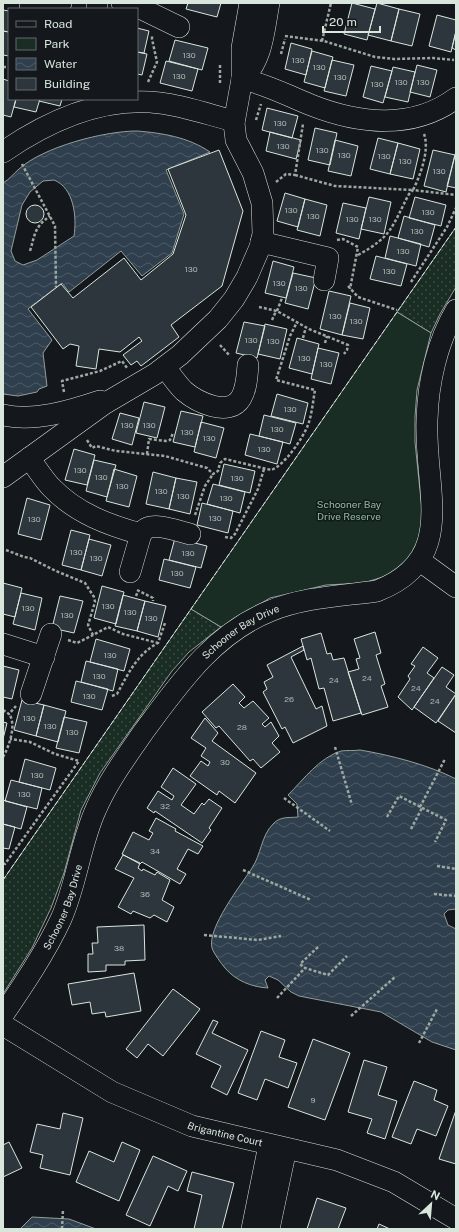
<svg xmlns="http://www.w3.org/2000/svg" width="459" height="1232" font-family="'Public Sans',sans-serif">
  <defs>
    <pattern id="grass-dots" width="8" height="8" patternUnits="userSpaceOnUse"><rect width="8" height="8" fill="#1a2d24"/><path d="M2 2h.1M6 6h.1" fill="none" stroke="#3b4b43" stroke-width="1.8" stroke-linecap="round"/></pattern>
    <pattern id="water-waves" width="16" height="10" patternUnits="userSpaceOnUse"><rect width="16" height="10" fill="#2f3f4d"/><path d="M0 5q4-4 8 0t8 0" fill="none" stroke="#4c5b66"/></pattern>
  </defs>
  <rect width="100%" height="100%" fill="#14181c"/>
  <path fill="url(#grass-dots)" stroke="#939e99" d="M456 227V287L440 314 431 333 397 312Z
    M191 609 221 627 189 652 172 671 100 773 81 810 64 873 51 908 32 948 3 994V880Z"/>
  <path fill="#1a2d24" stroke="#939e99" d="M397 312 431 333 417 390 415 417V442L424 529 406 565 383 577 363 583 326 585 270 598 221 627 191 609Z"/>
  <path fill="url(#water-waves)" stroke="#939e99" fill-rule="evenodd" d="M137 131C162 133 188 137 210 152L166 170 184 214 172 253 142 276 121 251 69 292 62 283 28 309 52 340 43 353 47 386 39 389 37 392 18 396 3 394V183C10 179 13 174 19 169 43 147 104 131 137 131ZM54 180C74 188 77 217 74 236L37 260 23 265 15 261 11 251 22 205 30 192 43 181Z
    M360 750C390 755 429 765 456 779V909L448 910 444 914 448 925 456 929V1050L432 1042 381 1012 299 996 291 992 278 980 269 976 265 980 268 988C252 987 236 981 225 968 221 963 214 954 212 948 207 928 241 885 252 868 261 855 261 836 273 824 280 816 289 818 298 817L297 804 288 795C304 779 319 758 341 751 347 750 354 751 360 750Z
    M32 1217 69 1219 96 1229H20Z"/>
  <path fill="#2c363c" stroke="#d8e6dc" d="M188 3H221L217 17 186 9Z
    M352 3 375 9 367 40 344 34Z
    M377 3 399 9 391 41 368 35Z
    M399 9 420 14 412 46 391 41Z
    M3 10 9 11V32L3 31Z
    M437 15 456 20V31L451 52 429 46Z
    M137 28 149 31 144 53 137 52Z
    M3 31 9 32V56L3 55Z
    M456 31V50L452 48Z
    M175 40 208 48 202 70 169 61Z
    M291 43 312 49 306 75 285 69Z
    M312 51 333 57 325 88 304 82Z
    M137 52 147 54 142 75 137 74Z
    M332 60 354 65 346 96 324 91Z
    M166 61 198 69 192 91 160 83Z
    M417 65 437 70 430 97 410 92Z
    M371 66 392 71 383 103 363 97Z
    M393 67 415 72 408 102 385 97Z
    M3 79 9 81V99H16L11 117 3 115Z
    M16 99H40L36 112 14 107Z
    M40 99H62L60 106 39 101Z
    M267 108 298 116 292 138 262 130Z
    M315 128 337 133 330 165 308 160Z
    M270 132 301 140 296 159 266 151Z
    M378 138 398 143 390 174 370 169Z
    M335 140 358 146 351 176 328 171Z
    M398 143 420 149 413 179 390 174Z
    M219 150 243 211 222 286 171 325 179 337 141 366 137 361 131 365 123 355 142 341 139 337 120 352 99 349 96 369 76 366 79 346 70 344 63 349 31 307 61 284 73 298 124 258 141 280 173 254 186 215 168 169Z
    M433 150 455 155 446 192 424 186Z
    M456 151V188L447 186Z
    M285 193 305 199 298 227 277 221Z
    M369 197 391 202 384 234 361 229Z
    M415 197 446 205 441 226 409 218Z
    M305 199 327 205 320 236 297 230Z
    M343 203 366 208 359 239 336 233Z
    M26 214a9 9 0 1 1 18 0a9 9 0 1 1-18 0Z
    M404 216 435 225 429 247 398 238Z
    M390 236 421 244 416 266 385 258Z
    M376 256 407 264 401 286 370 279Z
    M273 261 294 267 286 298 265 293Z
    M293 273 316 278 308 309 285 303Z
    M329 291 351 296 342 335 320 329Z
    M350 303 370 308 363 339 342 335Z
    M244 322 265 326 257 358 236 353Z
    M265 324 287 329 280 359 258 354Z
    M297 338 319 344 312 374 289 368Z
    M318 348 339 353 331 384 311 379Z
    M277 394 308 403 303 424 271 416Z
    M144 402 165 407 157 438 136 433Z
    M181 411 203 416 195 447 173 442Z
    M120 413 139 418 132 445 112 439Z
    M264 415 296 423 290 444 259 436Z
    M201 422 224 428 216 458 194 452Z
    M250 434 283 442 277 464 245 455Z
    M74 449 95 455 87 485 65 480Z
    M94 460 116 465 107 497 86 491Z
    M224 464 255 471 250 493 219 485Z
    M114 469 137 476 129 507 106 501Z
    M153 472 176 478 169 509 146 504Z
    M176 478 197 482 190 514 169 509Z
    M213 484 245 492 240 513 207 504Z
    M27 498 50 505 41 540 18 534Z
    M202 503 233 511 228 533 197 525Z
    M71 530 90 535 81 570 62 565Z
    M175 538 207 546 201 568 169 560Z
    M89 539 111 545 102 576 81 570Z
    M164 559 196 567 190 588 159 580Z
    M3 583 22 588 15 617 3 614Z
    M102 586 124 592 116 624 94 618Z
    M21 593 42 598 35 630 13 624Z
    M123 595 145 601 137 631 115 626Z
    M60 596 83 601 74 633 52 628Z
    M145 601 166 606 158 637 137 631Z
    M375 632 381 653 376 655 385 684 381 686 388 707 362 715 348 672 359 669 356 659 360 658 354 639Z
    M321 633 327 654 331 653 333 660 344 658 361 713 333 721 324 688 319 689 311 658 307 660 301 639Z
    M96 639 130 649 124 671 90 662Z
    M303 646 304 650 291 657 316 709 322 706 327 726 293 743 285 727 282 729 263 692 267 689 264 682 273 677 267 665Z
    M423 647 438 658 427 673 434 678 412 710 398 697 410 679 408 676 415 666 411 664Z
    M86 661 118 669 113 691 81 682Z
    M3 666 19 670 12 699 3 697Z
    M442 667 454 675 446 687 456 694 436 723 414 707Z
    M76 681 108 689 102 710 71 702Z
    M233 684 245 697 239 703 244 708 253 701 269 718 262 724 265 727 271 722 279 736 272 743 280 752 261 768 253 759 250 761 219 726 216 728 202 712Z
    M456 694V733L438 721Z
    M22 700 44 705 36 736 14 730Z
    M44 705 66 711 58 742 36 736Z
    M64 717 87 722 79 753 56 748Z
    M205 718 218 733 212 741 256 773 235 803 219 791 217 795 190 776 201 761 208 766 210 762 201 756 206 748 191 738Z
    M3 722 7 723 3 739Z
    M25 759 56 768 50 790 19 782Z
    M173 768 196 784 181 805 194 814 202 803 204 805 209 799 222 808 209 828 211 830 202 843 155 811 154 813 147 808 158 791 172 800 174 796 161 787Z
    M11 780 42 788 37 809 5 801Z
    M3 800 27 807 21 829 3 824Z
    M156 818 176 829 175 831 203 846 198 854 188 849 177 869 186 874 180 884 142 862 140 864 122 854 133 832 149 840 153 833 149 831Z
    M3 824 15 827 9 849 3 848Z
    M123 855 140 863 138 868 142 871 143 869 155 875 157 872 170 880 162 900 174 907 167 922 154 915 150 918 133 911 131 914 118 907 134 878 115 869Z
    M144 925 145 960 125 961V965H106V971L88 972V954H93L92 943H98L97 927Z
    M134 973 141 1011 106 1017 105 1012 92 1014 90 1002 72 1005 68 984Z
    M173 989 200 1009 163 1056 148 1044 137 1058 126 1049Z
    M213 1020 218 1022 212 1033 248 1050 227 1095 211 1087 221 1066 196 1054Z
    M261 1031 285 1040 279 1057 297 1063 288 1088 265 1079 257 1100 238 1093Z
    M313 1039 350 1053 325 1120 288 1107Z
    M364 1060 387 1067 378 1095 397 1101 385 1139 367 1133 372 1119 348 1112Z
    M414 1081 437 1090 434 1100 448 1106 436 1136 417 1129 411 1144 392 1137Z
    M456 1110V1164L439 1159Z
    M63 1113 83 1118 70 1175 40 1168 43 1155 30 1152 37 1124 60 1129Z
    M9 1142 22 1168 3 1177V1145Z
    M122 1142 140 1150 119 1201 76 1182 89 1151 114 1162Z
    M153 1156 187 1171 178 1191 168 1186 150 1226 126 1215Z
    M192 1172 234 1183 222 1229H194L202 1195 187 1191Z
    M317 1198 346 1208 338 1229H307Z
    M379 1224 390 1229H377Z"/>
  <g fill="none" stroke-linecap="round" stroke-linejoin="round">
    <defs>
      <g id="minor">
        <path d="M97 3V9"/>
        <path d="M122 3 140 8 179 27"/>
        <path d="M30 8 61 3"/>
        <path d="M242 79C267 84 288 96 311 105 359 124 413 130 456 98"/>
        <path d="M242 79C263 60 264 29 269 3"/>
        <path d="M3 152C48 121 104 96 160 103 185 106 210 115 234 121"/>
        <path d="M261 242 328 258 324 280"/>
        <path d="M165 367C171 375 176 383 184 391 197 402 229 418 241 398 247 388 247 375 248 365"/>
        <path d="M3 415C34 422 70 411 100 401"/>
        <path d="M29 458C37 468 43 479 52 488 76 513 108 525 141 534 149 519 177 531 190 534"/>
        <path d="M3 477 104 404 155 374 180 355 218 319 234 299 247 277 260 247 263 234 262 203 253 173 236 140 234 123 242 79V48L250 3"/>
        <path d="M423 563 456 587"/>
        <path d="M130 572 141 534"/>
        <path d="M3 644 44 657"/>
        <path d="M31 694 51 634"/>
        <path id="s1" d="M3 1015C24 984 45 953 61 919 77 883 80 844 96 809 108 781 127 756 144 731 179 684 213 634 270 611 304 597 341 596 377 591 459 559 424 491 427 420 428 383 437 342 456 310"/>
        <path id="s2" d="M3 1025 112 1092 192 1126 337 1160 394 1182 456 1219"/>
        <path d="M252 1229 269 1145"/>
        <path d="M269 1229 286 1149"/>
      </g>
    </defs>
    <use href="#minor" stroke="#d8e6dc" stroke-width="22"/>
    <path stroke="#9da8a2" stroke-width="2.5" stroke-dasharray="3 2" stroke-linecap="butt" d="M285 36 324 41 375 57 394 59 433 58 454 60
      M322 41 331 3
      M281 54 285 39
      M3 67H9
      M148 82 157 62 152 39V36
      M220 83V64
      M256 120 261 104
      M22 164 55 226 56 287
      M295 175 335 186 413 190C420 176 430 150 424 134
      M276 182 286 174 295 175 303 124
      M337 240 343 239 358 247 350 289
      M30 251C35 235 34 227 50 216
      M358 255C393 236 392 226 409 194L413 190 456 195
      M411 282 447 227 456 208
      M348 286 358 297 397 310
      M259 307 277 311 309 329 348 345 347 350 344 354
      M277 311 282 298
      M272 320 276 311
      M303 338 306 327
      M325 343 327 336
      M220 345 230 356
      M64 392 62 381 100 371 122 361 127 368
      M87 440 92 448 96 446 116 451 165 456 207 468 213 474 218 471 220 463 225 459 271 470C284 466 303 438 308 425 312 414 313 401 315 390L276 380 290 336 297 322
      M147 454 149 439 166 441 170 440 173 433
      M195 515 205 486 213 474
      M225 537 231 538 235 534 258 489 264 469
      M6 550 24 557 30 558 56 571 85 583 94 597 95 602 88 625 93 635 108 627 123 634 158 643
      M137 590 153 598V601
      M136 596 138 591
      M68 640 77 643 93 635
      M112 696 117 694C128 674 137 654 158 643L165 623
      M3 710 9 714 16 706
      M335 747 352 805
      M3 757C9 747 17 724 9 714
      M284 798 330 831
      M420 807 445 759
      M387 817 399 796 446 820 435 842
      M411 829 422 808
      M3 863 5 864 79 761 55 754 30 742 10 739
      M437 866 456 869
      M243 870 311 900
      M434 894 456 896
      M204 935 258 940 281 936
      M318 947 300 964 305 968 328 975 347 956
      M277 998 305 968
      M351 1016 395 977
      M419 1043 437 1009
      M62 1229 63 1209"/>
    <use href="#minor" stroke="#14181c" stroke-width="21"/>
    <path stroke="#d8e6dc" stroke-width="1" stroke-dasharray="5 2" stroke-linecap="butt" d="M3 880 456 227"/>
  </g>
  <g text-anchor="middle" stroke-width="3" stroke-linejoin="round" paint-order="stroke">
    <g font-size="8" fill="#adbab4">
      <text x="189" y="58">130</text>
      <text x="298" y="63">130</text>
      <text x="319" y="70">130</text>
      <text x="179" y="79">130</text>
      <text x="340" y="80">130</text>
      <text x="401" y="85">130</text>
      <text x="423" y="85">130</text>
      <text x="377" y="87">130</text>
      <text x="280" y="126">130</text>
      <text x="283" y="149">130</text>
      <text x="322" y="153">130</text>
      <text x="344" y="158">130</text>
      <text x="384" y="159">130</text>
      <text x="405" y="164">130</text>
      <text x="439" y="174">130</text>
      <text x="291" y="213">130</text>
      <text x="428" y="215">130</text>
      <text x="313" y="219">130</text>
      <text x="352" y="222">130</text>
      <text x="375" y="222">130</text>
      <text x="417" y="234">130</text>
      <text x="403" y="254">130</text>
      <text x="191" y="272">130</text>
      <text x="389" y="274">130</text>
      <text x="279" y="286">130</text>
      <text x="301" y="291">130</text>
      <text x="335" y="319">130</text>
      <text x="356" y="324">130</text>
      <text x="251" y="343">130</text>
      <text x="273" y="344">130</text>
      <text x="304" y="361">130</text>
      <text x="326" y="367">130</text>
      <text x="290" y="412">130</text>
      <text x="127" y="428">130</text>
      <text x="149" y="428">130</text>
      <text x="277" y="432">130</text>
      <text x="187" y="435">130</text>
      <text x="209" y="441">130</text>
      <text x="264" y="452">130</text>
      <text x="80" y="473">130</text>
      <text x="101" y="480">130</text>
      <text x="237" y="481">130</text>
      <text x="122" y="489">130</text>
      <text x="161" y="494">130</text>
      <text x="183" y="499">130</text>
      <text x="226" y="501">130</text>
      <text x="215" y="521">130</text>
      <text x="34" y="522">130</text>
      <text x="76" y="555">130</text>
      <text x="188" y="556">130</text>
      <text x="96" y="561">130</text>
      <text x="177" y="576">130</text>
      <text x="108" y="609">130</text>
      <text x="28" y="611">130</text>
      <text x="130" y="615">130</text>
      <text x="67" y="618">130</text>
      <text x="151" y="621">130</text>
      <text x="110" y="658">130</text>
      <text x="99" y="679">130</text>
      <text x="367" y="681">24</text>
      <text x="334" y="683">24</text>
      <text x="416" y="691">24</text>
      <text x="89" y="699">130</text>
      <text x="289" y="702">26</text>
      <text x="435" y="704">24</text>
      <text x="29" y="721">130</text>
      <text x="50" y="729">130</text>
      <text x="242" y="730">28</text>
      <text x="72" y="735">130</text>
      <text x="225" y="765">30</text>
      <text x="37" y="778">130</text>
      <text x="24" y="797">130</text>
      <text x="165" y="809">32</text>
      <text x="155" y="854">34</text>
      <text x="145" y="897">36</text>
      <text x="119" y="951">38</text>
      <text x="313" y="1103">9</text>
    </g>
    <g font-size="10" fill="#8ac095" stroke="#14181c">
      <text x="349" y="508">Schooner Bay<tspan x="349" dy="12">Drive Reserve</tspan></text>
    </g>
    <g font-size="10" fill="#d8e6dc" stroke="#14181c">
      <text dy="4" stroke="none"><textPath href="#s1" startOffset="460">Schooner Bay Drive</textPath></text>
      <text dy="4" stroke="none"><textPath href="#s1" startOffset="124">Schooner Bay Drive</textPath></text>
      <text dy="4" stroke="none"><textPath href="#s2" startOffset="249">Brigantine Court</textPath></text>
    </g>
  </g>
  <rect width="459" height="1232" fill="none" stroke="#d8e6dc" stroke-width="8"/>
  <rect x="8" y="8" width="130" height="92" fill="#14181c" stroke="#626a69"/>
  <rect x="16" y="21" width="20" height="6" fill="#14181c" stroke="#626a69"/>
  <text x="44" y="28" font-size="12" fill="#d8e6dc">Road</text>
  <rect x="16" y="38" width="20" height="12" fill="#1a2d24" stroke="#626a69"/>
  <text x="44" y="48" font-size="12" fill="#d8e6dc">Park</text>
  <rect x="16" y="58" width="20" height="12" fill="url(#water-waves)" stroke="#626a69"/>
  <text x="44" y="68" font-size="12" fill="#d8e6dc">Water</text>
  <rect x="16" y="78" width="20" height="12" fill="#2c363c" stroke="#626a69"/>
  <text x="44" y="88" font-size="12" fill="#d8e6dc">Building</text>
  <g transform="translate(431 1204) rotate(26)" stroke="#14181c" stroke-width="3" paint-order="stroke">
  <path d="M0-3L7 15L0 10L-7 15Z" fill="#d8e6dc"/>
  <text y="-6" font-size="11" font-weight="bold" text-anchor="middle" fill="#d8e6dc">N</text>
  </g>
  <path d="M323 26v6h57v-6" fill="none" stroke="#d8e6dc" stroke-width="2"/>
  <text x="329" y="26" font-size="12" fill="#d8e6dc" stroke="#14181c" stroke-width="3" paint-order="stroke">20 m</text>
</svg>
